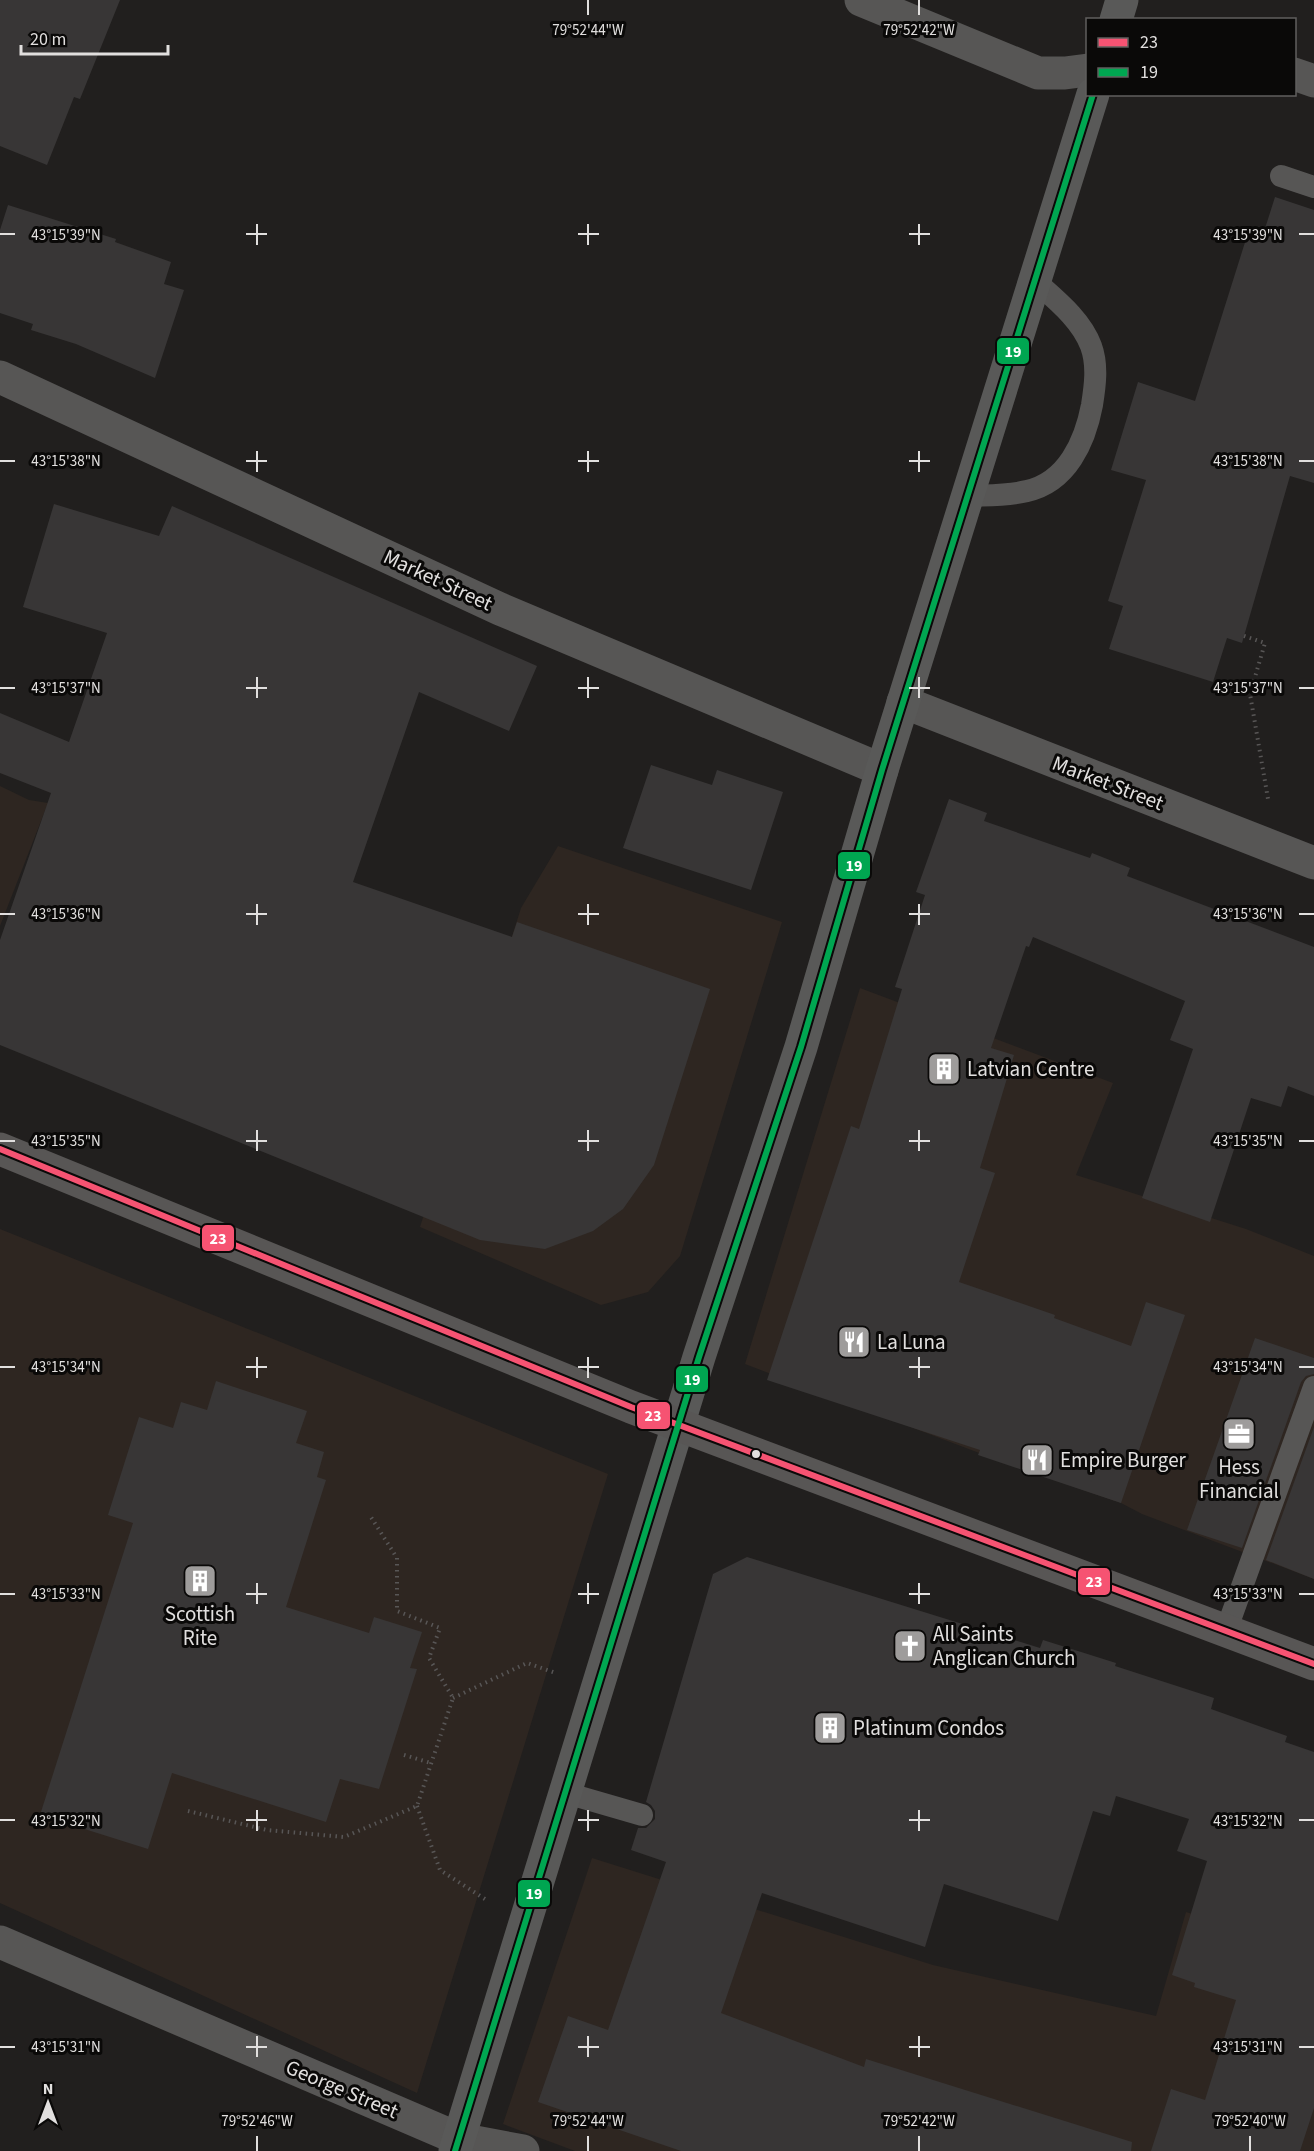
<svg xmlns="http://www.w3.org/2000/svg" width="1314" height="2151" font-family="'Source Sans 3',sans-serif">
  <rect width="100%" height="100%" fill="#211f1e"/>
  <path fill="#2e2621" d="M0 786 29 800 48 803 0 926Z
    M558 846 782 922 680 1256 648 1292 601 1305 420 1227 521 908Z
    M860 988 1113 1083 1076 1175 1246 1229 1314 1256V1579L1142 1514 1121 1503 1016 1467 745 1364Z
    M0 1229 608 1474 417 2093 0 1903Z
    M592 1858 933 1965 1156 2016 1186 1912 1314 1951V2151H575L503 2124Z"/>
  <path fill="#383636" d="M0 0H120L80 99 74 97 47 165 0 146Z
    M1275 197 1314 210V483L1290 476 1242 643 1227 638 1213 682 1109 649 1123 606 1108 601 1146 480 1111 470 1138 382 1195 401 1247 236 1261 241Z
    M8 205 116 239 115 242 171 262 164 284 184 290 155 378 76 344 31 330 33 324 0 313V230Z
    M54 504 159 536 172 506 537 666 509 731 419 692 353 882 512 937 517 922 710 989 654 1165 623 1209 593 1231 545 1249 480 1240 0 1045V940L51 793 0 773V713L69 742 107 633 23 607Z
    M651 765 712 785 717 770 783 792 751 890 623 848Z
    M949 799 987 813 984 821 1090 858 1092 853 1130 868 1127 876 1314 947V1096L1288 1086 1281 1107 1251 1098 1210 1222 1142 1198 1193 1049 1170 1040 1185 1001 1033 937 1029 947 1026 946 991 1048 1014 1055 980 1168 995 1173 959 1282 1055 1315 1054 1318 1131 1346 1146 1302 1185 1315 1121 1503 978 1455 980 1450 767 1380 851 1126 859 1129 902 989 895 987 925 895 916 892Z
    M1255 1338 1314 1358V1374L1306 1376 1301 1382 1242 1548 1187 1530Z
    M216 1381 307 1411 296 1443 324 1452 317 1477 326 1480 286 1607 369 1633 374 1617 422 1632 410 1668 417 1669 379 1789 340 1779 326 1822 172 1773 148 1849 40 1815 133 1523 108 1515 139 1417 173 1428 181 1402 207 1410Z
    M1314 1427V1579L1266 1560Z
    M747 1557 1040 1648 1043 1640 1116 1663 1115 1666 1214 1698 1211 1709 1287 1736 1285 1742 1314 1752V2108L1300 2151H1151L1171 2089 1205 2100 1236 2000 1194 1987 1195 1983 1172 1975 1207 1861 1177 1851 1189 1819 1116 1796 1110 1816 1093 1811 1058 1921 944 1884 925 1947 762 1893 721 2013 864 2067 866 2059 1132 2142 1131 2151H681L538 2102 568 2016 608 2030 666 1862 631 1850 638 1828H646L655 1819V1811L651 1805 646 1802 713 1574Z"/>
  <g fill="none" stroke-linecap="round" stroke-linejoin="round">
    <path stroke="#585656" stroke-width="4" stroke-dasharray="1.5 4.5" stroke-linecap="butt" d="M1244 636 1265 643 1250 694 1268 799
      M453 1698 527 1663 556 1673
      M404 1755 431 1763
      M417 1806 440 1870 488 1901
      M188 1811 267 1830 344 1837 417 1806 453 1698 429 1658 440 1628 397 1611V1558L369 1514"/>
    <path stroke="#575655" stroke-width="22" d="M1281 176 1314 187
      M967 496C987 495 1007 496 1027 491 1067 482 1085 442 1092 405 1095 386 1098 365 1091 346 1081 319 1055 299 1034 280
      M1226 1631 1314 1387
      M566 1793 642 1815"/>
    <path stroke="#575655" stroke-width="33" d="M861 0 1038 73H1065L1088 70
      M1294 74 1314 81
      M0 377 500 609 882 770
      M903 702 1314 863
      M0 1942 459 2139 523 2151"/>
    <path stroke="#595958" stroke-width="33" d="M1116 20 1122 0
      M455 2151 699 1357 801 1047 882 770 1093 94"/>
    <path stroke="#585655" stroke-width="33" d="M0 1149 631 1407 1314 1664"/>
    <defs>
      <path id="bus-1" d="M0 1149 631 1407 1314 1664"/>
      <path id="bus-2" d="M455 2151 699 1357 801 1047 882 770 1093 94"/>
    </defs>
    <use href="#bus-1" stroke="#0a0908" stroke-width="10"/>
    <use href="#bus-2" stroke="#0a0908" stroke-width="10"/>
    <use href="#bus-1" stroke="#f65372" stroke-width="6"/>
    <use href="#bus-2" stroke="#00a651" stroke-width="6"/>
  </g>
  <path fill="none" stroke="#e1dfde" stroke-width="2" d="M588 0V15M919 0V15M257 224V245M588 224V245M919 224V245M0 234H15M246 234H267M578 234H599M909 234H930M1299 234H1314M257 451V472M588 451V472M919 451V472M0 461H15M246 461H267M578 461H599M909 461H930M1299 461H1314M257 677V698M588 677V698M919 677V698M0 688H15M246 688H267M578 688H599M909 688H930M1299 688H1314M257 904V925M588 904V925M919 904V925M0 914H15M246 914H267M578 914H599M909 914H930M1299 914H1314M257 1130V1151M588 1130V1151M919 1130V1151M0 1141H15M246 1141H267M578 1141H599M909 1141H930M1299 1141H1314M257 1357V1378M588 1357V1378M919 1357V1378M0 1367H15M246 1367H267M578 1367H599M909 1367H930M1299 1367H1314M257 1583V1604M588 1583V1604M919 1583V1604M0 1594H15M246 1594H267M578 1594H599M909 1594H930M1299 1594H1314M257 1810V1831M588 1810V1831M919 1810V1831M0 1820H15M246 1820H267M578 1820H599M909 1820H930M1299 1820H1314M257 2036V2057M588 2036V2057M919 2036V2057M0 2047H15M246 2047H267M578 2047H599M909 2047H930M1299 2047H1314M257 2136V2151M588 2136V2151M919 2136V2151M1250 2136V2151"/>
  <defs>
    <symbol id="building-square" viewBox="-11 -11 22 22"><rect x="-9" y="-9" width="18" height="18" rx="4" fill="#9e9c9b" stroke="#0a0908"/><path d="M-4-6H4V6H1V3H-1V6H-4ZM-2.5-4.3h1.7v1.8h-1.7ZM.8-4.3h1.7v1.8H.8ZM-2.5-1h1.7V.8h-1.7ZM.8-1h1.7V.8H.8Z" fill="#fff"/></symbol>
    <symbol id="restaurant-square" viewBox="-11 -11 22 22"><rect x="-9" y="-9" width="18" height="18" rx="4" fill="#9e9c9b" stroke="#0a0908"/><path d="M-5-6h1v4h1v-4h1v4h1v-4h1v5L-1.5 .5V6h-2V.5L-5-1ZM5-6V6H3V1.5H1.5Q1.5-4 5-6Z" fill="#fff"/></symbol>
    <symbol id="office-square" viewBox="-11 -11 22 22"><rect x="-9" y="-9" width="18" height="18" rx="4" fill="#9e9c9b" stroke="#0a0908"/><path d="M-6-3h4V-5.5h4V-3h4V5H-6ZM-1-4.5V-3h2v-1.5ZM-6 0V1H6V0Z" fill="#fff"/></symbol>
    <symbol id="church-square" viewBox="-11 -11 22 22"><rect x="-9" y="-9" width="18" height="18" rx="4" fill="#9e9c9b" stroke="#0a0908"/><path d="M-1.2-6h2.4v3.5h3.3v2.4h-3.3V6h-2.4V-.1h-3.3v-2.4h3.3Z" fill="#fff"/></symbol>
  </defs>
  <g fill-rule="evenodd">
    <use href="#building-square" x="925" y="1050" width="38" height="38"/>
    <use href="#restaurant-square" x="835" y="1323" width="38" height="38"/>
    <use href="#office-square" x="1220" y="1415" width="38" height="38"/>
    <use href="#restaurant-square" x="1018" y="1441" width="38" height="38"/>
    <use href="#building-square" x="181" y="1562" width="38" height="38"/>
    <use href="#church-square" x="891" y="1627" width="38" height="38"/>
    <use href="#building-square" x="811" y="1709" width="38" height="38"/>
  </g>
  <circle fill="#e1dfde" stroke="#0a0908" stroke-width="2" cx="756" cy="1454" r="5"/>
  <g text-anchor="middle" stroke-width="6" stroke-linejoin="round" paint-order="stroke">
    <g font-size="21" fill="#e1dfde" stroke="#0a0908">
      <text transform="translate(438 580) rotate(25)" y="7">Market Street</text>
      <text transform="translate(1108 783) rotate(21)" y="7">Market Street</text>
      <text transform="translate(342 2089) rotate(23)" y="7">George Street</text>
    </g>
    <g font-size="21" fill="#e1dfde" stroke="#0a0908" text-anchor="start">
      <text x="967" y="1076">Latvian Centre</text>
      <text x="877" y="1349">La Luna</text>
      <text x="1060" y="1467">Empire Burger</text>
      <text x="1239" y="1474" text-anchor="middle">Hess<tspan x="1239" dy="24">Financial</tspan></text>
      <text x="200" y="1621" text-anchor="middle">Scottish<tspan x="200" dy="24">Rite</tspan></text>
      <text x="933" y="1641">All Saints<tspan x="933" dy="24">Anglican Church</tspan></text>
      <text x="853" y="1735">Platinum Condos</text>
    </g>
  </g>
  <g font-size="15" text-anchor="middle" fill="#e1dfde" stroke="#0a0908" stroke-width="6" stroke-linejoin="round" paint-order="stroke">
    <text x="588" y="35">79°52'44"W</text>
    <text x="919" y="35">79°52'42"W</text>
    <text x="66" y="240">43°15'39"N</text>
    <text x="1248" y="240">43°15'39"N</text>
    <text x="66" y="466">43°15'38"N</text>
    <text x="1248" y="466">43°15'38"N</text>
    <text x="66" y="693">43°15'37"N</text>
    <text x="1248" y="693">43°15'37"N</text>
    <text x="66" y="919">43°15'36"N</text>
    <text x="1248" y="919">43°15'36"N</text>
    <text x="66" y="1146">43°15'35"N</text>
    <text x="1248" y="1146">43°15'35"N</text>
    <text x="66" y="1372">43°15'34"N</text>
    <text x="1248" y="1372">43°15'34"N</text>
    <text x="66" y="1599">43°15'33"N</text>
    <text x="1248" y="1599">43°15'33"N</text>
    <text x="66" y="1826">43°15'32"N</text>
    <text x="1248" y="1826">43°15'32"N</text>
    <text x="66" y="2052">43°15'31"N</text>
    <text x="1248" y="2052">43°15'31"N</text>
    <text x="257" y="2126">79°52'46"W</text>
    <text x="588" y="2126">79°52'44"W</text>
    <text x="919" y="2126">79°52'42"W</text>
    <text x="1250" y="2126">79°52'40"W</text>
  </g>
  <g stroke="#0a0908" stroke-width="2">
    <rect x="996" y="337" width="34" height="28" rx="6" fill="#00a651"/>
    <rect x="837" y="851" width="34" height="29" rx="6" fill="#00a651"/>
    <rect x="201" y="1224" width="34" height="28" rx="6" fill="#f65372"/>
    <rect x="675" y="1365" width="34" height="28" rx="6" fill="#00a651"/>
    <rect x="636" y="1401" width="35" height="29" rx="6" fill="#f65372"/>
    <rect x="1077" y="1567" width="34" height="29" rx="6" fill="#f65372"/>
    <rect x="517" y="1879" width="34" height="29" rx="6" fill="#00a651"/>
  </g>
  <g font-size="16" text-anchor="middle" font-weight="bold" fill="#fff">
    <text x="1013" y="357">19</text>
    <text x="854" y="871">19</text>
    <text x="218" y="1244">23</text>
    <text x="692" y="1385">19</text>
    <text x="653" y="1421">23</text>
    <text x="1094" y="1587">23</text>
    <text x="534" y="1899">19</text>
  </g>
  <rect x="1086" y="18" width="210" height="78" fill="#0a0908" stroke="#605f5e" stroke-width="1.5"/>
  <rect x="1098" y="38" width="30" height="9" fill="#f65372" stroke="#605f5e" stroke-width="1.5"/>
  <text x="1140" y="48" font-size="18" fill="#e1dfde">23</text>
  <rect x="1098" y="68" width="30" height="9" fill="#00a651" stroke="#605f5e" stroke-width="1.5"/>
  <text x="1140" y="78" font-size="18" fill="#e1dfde">19</text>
  <g transform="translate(48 2103)" stroke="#0a0908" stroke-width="4.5" paint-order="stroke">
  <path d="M0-4.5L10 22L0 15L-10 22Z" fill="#e1dfde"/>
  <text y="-9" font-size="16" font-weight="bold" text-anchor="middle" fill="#e1dfde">N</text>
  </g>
  <path d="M21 45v9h147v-9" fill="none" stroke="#e1dfde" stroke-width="3"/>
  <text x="30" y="45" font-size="18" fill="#e1dfde" stroke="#0a0908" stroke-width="4.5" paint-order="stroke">20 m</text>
</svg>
